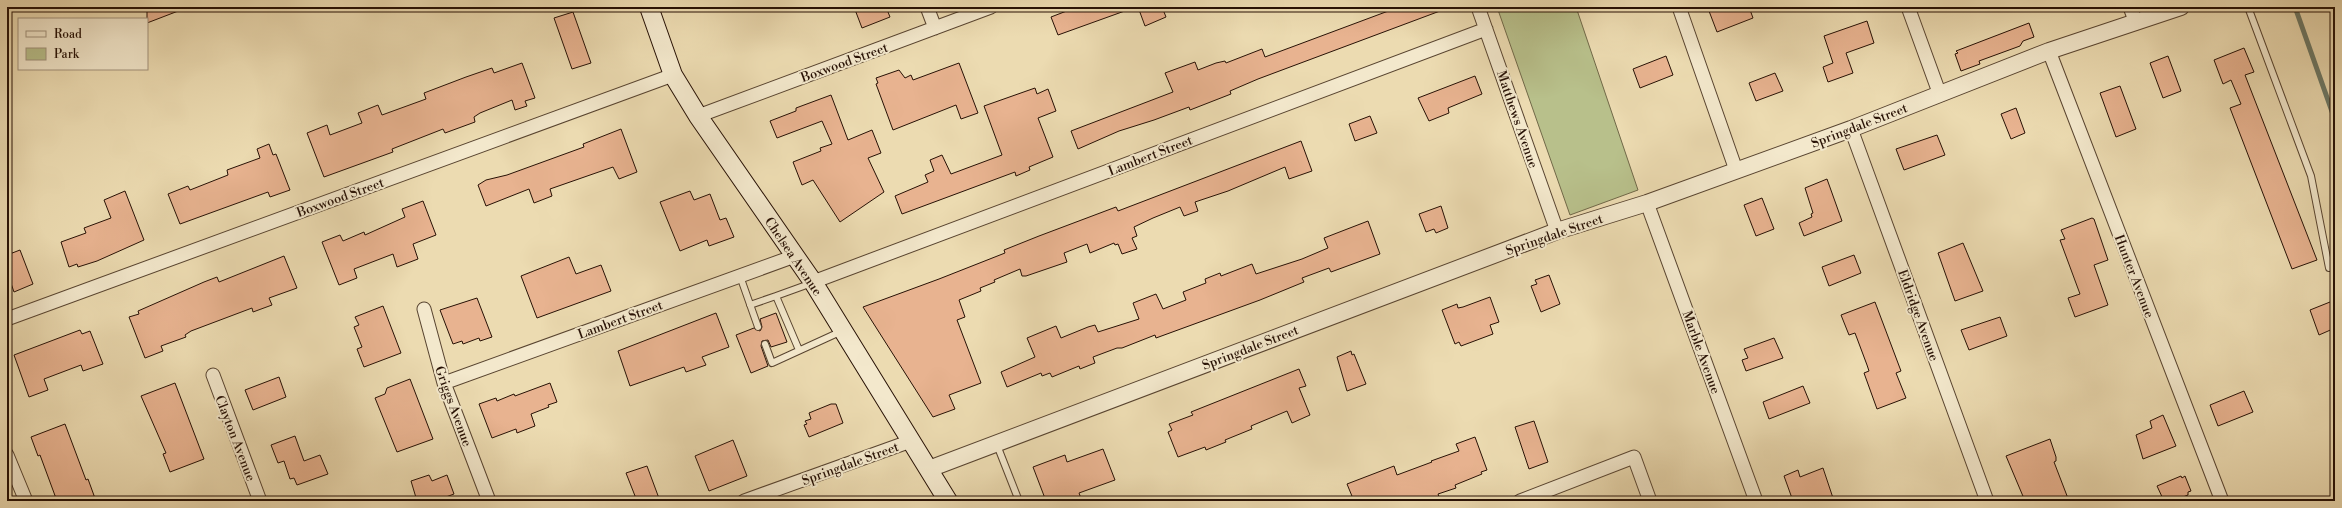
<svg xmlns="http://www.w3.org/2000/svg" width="2342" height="508" font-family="'Libre Bodoni',serif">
  <rect width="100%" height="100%" fill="#ecdbb1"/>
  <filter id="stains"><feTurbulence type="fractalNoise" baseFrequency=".005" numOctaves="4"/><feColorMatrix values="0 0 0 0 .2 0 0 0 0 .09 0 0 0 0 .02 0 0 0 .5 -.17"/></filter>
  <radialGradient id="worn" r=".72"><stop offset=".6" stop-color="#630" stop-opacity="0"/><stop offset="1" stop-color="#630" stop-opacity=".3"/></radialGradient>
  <path fill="#b8c08b" stroke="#706848" d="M1497 7H1576L1638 190 1570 215Z"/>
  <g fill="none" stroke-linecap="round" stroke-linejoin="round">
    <path stroke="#6c7866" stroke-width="5" d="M2295 7 2335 120"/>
  </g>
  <path fill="#e8b390" stroke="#271105" d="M147 7H186V8L147 23Z
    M854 7H886L890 17 862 28Z
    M1077 7H1133V8L1058 35 1051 17Z
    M1138 7H1162L1166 17 1145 26Z
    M1399 7 1448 8 1258 79 1230 91 1231 94 1190 110 1189 107 1154 120 1119 131 1078 149 1071 131 1173 92 1165 73 1195 62 1198 70 1216 63 1225 61 1226 63 1262 49 1265 57Z
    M1720 7H1749L1753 18 1717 32 1709 11Z
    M573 12 591 63 572 69 554 18Z
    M1867 21 1874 43 1846 53 1853 73 1828 82 1823 67 1833 63 1824 36Z
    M2029 23 2034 37 2023 41 2020 46 1979 61 1980 64 1961 71 1955 54 1958 53 1956 51Z
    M2244 48 2254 72 2245 75 2317 260 2292 269 2230 108 2241 104 2231 80 2223 84 2214 60Z
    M1666 56 1673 75 1640 88 1633 69Z
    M2168 56 2181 91 2163 98 2150 63Z
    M522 63 535 98 525 101 527 106 515 110 512 100 480 113 474 117 475 122 445 133 443 129 392 149 393 152 324 177 307 133 327 125 330 135 362 123 358 113 378 105 382 115 426 99 424 93 466 77 492 68 494 73Z
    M959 63 978 113 961 119 956 105 893 130 876 84 878 83 876 78 899 70 905 78 911 75 913 80Z
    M1775 73 1783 91 1756 101 1749 83Z
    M1475 76 1482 94 1448 108 1449 113 1429 121 1418 98Z
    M2120 86 2136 129 2116 137 2100 93Z
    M1035 88 1037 94 1048 89 1056 111 1038 118 1053 157 1029 167 1030 170 1016 176 1015 172 902 214 895 196 928 182 925 175 934 171 930 160 942 155 951 174 1002 155 984 106Z
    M831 95 848 140 872 130 881 153 868 158 884 192 840 222 813 180 802 185 793 162 821 151 820 148 832 144 822 121 777 138 770 121 796 111V108Z
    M2016 108 2025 133 2011 139 2001 114Z
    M1370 116 1377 133 1355 141 1349 124Z
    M621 129 637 172 619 179 613 167 550 189 552 196 534 203 529 189 486 206 478 185 486 180 507 175 584 147 583 144Z
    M1937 135 1945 155 1904 170 1896 149Z
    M1301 141 1312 171 1289 179 1285 167 1228 191 1195 202 1198 211 1184 216 1180 207 1153 218 1134 227 1137 236 1132 238 1137 249 1122 254 1118 244 1115 245 1114 243 1090 253 1087 244 1064 253 1067 262 1026 276H1022L1020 269 994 280 995 282 980 288 981 291 959 300 965 317 957 320 981 383 949 395 955 409 933 417 863 307 939 279 1005 253 1004 250 1039 236 1116 207 1118 211Z
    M269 144 273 155 276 154 290 190 270 197 268 192 180 224 168 194 188 186 190 190 228 175 227 170 260 158 257 149Z
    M1827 179 1842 221 1804 236 1799 223 1812 217 1811 214 1813 213 1805 188Z
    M125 191 144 240 97 261 78 267 77 264 69 267 61 242 86 233 84 228 111 218 104 200Z
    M690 191 694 200 710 194 720 220 726 218 734 237 709 246 707 240 680 251 660 202Z
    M1762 198 1774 229 1756 236 1744 205Z
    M423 201 436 235 413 244 418 259 397 267 393 254 354 269 357 278 339 285 322 242 340 235 343 241 364 232 365 235 405 217 402 209Z
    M1441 206 1448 228 1436 233 1434 229 1426 232 1419 214Z
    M2092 218 2094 219 2108 260 2094 265 2108 305 2075 317 2068 298 2080 294 2060 240 2065 239 2061 230Z
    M1368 221 1380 254 1331 272 1329 268 1302 278 1304 282 1260 300 1156 338 1155 335 1122 348H1117L1093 357 1095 363 1080 369 1079 366 1052 377 1050 373 1042 376 1041 373 1007 387 1001 372 1035 357 1027 338 1056 326 1061 338 1088 327 1095 325 1098 332 1139 319 1133 303 1156 294 1163 309 1186 300 1183 292 1206 283 1205 279 1220 273 1221 276 1252 264 1256 274 1302 259 1328 248 1324 238Z
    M1963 243 1983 291 1955 301 1938 253Z
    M20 250 33 284 14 292 7 272V255Z
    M1854 255 1861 273 1829 286 1822 267Z
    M284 256 297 288 269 298 272 305 253 312 252 308 191 331 185 335 186 337 161 346 163 351 145 358 129 317 139 314 138 311 204 282 217 277 219 282Z
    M569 257 576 274 601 265 611 291 537 318 521 276Z
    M1549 275 1560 304 1541 312 1531 286 1537 284 1535 280Z
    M1490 297 1499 322 1490 325 1493 334 1461 346 1459 342 1455 344 1442 310 1457 304 1458 308 1463 307Z
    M477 298 492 337 480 341 479 338 463 344 462 341 453 344 440 310Z
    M2335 300V328L2319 335 2310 310Z
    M1875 302 1901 371 1896 373 1906 398 1877 409 1864 373 1869 371 1867 365 1855 333 1849 335 1841 315Z
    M383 306 401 353 364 367 357 349 362 347 354 327 359 325 355 317Z
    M716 313 729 347 702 357 706 365 686 372 684 367 630 386 618 351Z
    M776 313 787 342 771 347 768 340 762 341 761 346 768 366 751 373 736 335 754 328 760 331 762 327 760 319Z
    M2000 317 2007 336 1969 350 1961 330Z
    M80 330 82 334 90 331 103 364 83 371 81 365 44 379 48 390 29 397 14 355Z
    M1774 338 1783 358 1746 371 1742 360 1748 358 1744 349Z
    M1351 351 1352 355 1354 354 1366 384 1347 391 1337 357Z
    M1299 369 1306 386 1299 388 1310 415 1292 423 1287 411 1251 426 1252 429 1225 440 1226 442 1206 450 1205 447 1178 457 1168 432 1172 430 1169 424 1193 415 1191 412Z
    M279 377 286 397 253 410 245 390Z
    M410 379 433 439 397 452 375 398 385 394 387 388Z
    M175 383 204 459 170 472 163 454 166 453 141 396Z
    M550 383 557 402 548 405 549 407 531 414 535 426 517 433 516 429 492 438 479 404 496 398 497 401 514 394 515 396Z
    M1803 386 1810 403 1769 419 1763 402Z
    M2244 391 2253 412 2218 426 2210 405Z
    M831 404H836L843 423 809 437 804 425 807 424 805 421 811 419 809 413Z
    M2163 415 2176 446 2143 459 2136 435 2152 428 2150 421Z
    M1534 421 1548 462 1529 469 1515 427Z
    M65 424 86 480 88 479 96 501H57L40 455 38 456 31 437Z
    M295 436 304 461 320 455 328 474 297 485 294 478 290 479 284 461 278 463 271 445Z
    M1475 437 1487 470 1481 472 1482 474 1455 485 1456 488 1438 494 1440 499 1433 501H1354L1347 484 1394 466 1397 475 1432 462 1431 461 1459 451 1456 444Z
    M2050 439 2056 457V461L2054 462 2069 501H2025L2006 456Z
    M733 440 747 476 709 491 695 456Z
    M1103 449 1115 480 1079 493 1082 501H1046L1033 467 1065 455 1067 462Z
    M647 466 660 501H637L626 473Z
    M1823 468 1834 501H1793L1784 476 1798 470 1800 477Z
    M429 475 432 481 447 475 454 494 435 501H417L411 481Z
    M2181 476 2182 478 2185 476 2191 491 2188 492V495L2173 501H2164L2157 486Z"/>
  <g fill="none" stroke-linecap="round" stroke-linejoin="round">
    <defs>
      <path id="service" d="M2248 7 2311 176 2329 268
        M740 276 758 327
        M776 296 812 283
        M750 305 776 296 799 350
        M765 344 772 363 842 331
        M997 445 1019 501"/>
      <path id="minor" d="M927 7 935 28
        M1478 7 1557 231
        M1679 7 1736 170
        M1908 7 1940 95
        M2130 7 2136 23
        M2049 51 2222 501
        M698 116 991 7
        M1851 129 1987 501
        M1647 203 1756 501
        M813 282 1486 29
        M424 309 444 383 489 501
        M7 319 673 75
        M213 375 260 501
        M444 383 795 256
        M7 455 26 501
        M744 501 911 441
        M1520 501 1634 457 1650 501"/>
      <path id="tertiary" d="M929 469 1557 231 1647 203 1851 129 2049 51 2181 7"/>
      <path id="secondary" d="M649 7 673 75 698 116 813 282 948 501"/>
    </defs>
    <use href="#service" stroke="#584430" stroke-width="8"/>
    <use href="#minor" stroke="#584430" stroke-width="15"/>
    <use href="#tertiary" stroke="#584430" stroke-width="18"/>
    <use href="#secondary" stroke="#271105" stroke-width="20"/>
    <use href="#service" stroke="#f3e8cc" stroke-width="6"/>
    <use href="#minor" stroke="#f3e8cc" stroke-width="13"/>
    <use href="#tertiary" stroke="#f3e8cc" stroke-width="16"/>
    <use href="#secondary" stroke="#f3e8cc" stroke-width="18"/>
  </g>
  <g text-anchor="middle" stroke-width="4" stroke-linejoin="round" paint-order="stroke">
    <g font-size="13" fill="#271105" stroke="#f3e8cc">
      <text transform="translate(844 62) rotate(-20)" y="5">Boxwood Street</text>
      <text transform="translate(1518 119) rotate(71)" y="5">Matthews Avenue</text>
      <text transform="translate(1859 125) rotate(-21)" y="5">Springdale Street</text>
      <text transform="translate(1150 155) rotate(-21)" y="5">Lambert Street</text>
      <text transform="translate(340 197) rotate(-20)" y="5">Boxwood Street</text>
      <text transform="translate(1554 234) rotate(-19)" y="5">Springdale Street</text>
      <text transform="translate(794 256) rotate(56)" y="5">Chelsea Avenue</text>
      <text transform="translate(2135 276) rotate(69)" y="5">Hunter Avenue</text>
      <text transform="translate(1919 315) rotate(70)" y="5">Eldridge Avenue</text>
      <text transform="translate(620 319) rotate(-20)" y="5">Lambert Street</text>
      <text transform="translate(1250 347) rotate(-21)" y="5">Springdale Street</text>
      <text transform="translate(1702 352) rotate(70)" y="5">Marble Avenue</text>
      <text transform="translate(454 406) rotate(70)" y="5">Griggs Avenue</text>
      <text transform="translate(236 438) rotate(69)" y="5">Clayton Avenue</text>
      <text transform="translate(850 463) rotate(-20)" y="5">Springdale Street</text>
    </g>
  </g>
  <rect width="2342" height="508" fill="none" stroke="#ecdbb1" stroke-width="24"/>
  <rect x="8" y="8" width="2326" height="492" fill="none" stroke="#271105" stroke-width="2"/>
  <rect x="12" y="12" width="2318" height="484" fill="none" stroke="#271105"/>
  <rect x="18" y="18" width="130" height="52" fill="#f3e8cc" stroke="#a1927c"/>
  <rect x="26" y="31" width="20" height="6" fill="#f3e8cc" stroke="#a1927c"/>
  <text x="54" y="38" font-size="12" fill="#271105">Road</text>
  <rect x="26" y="48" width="20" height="12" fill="#b8c08b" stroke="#a1927c"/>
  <text x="54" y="58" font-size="12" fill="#271105">Park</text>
  <rect width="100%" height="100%" filter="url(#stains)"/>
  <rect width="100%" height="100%" fill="url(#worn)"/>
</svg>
